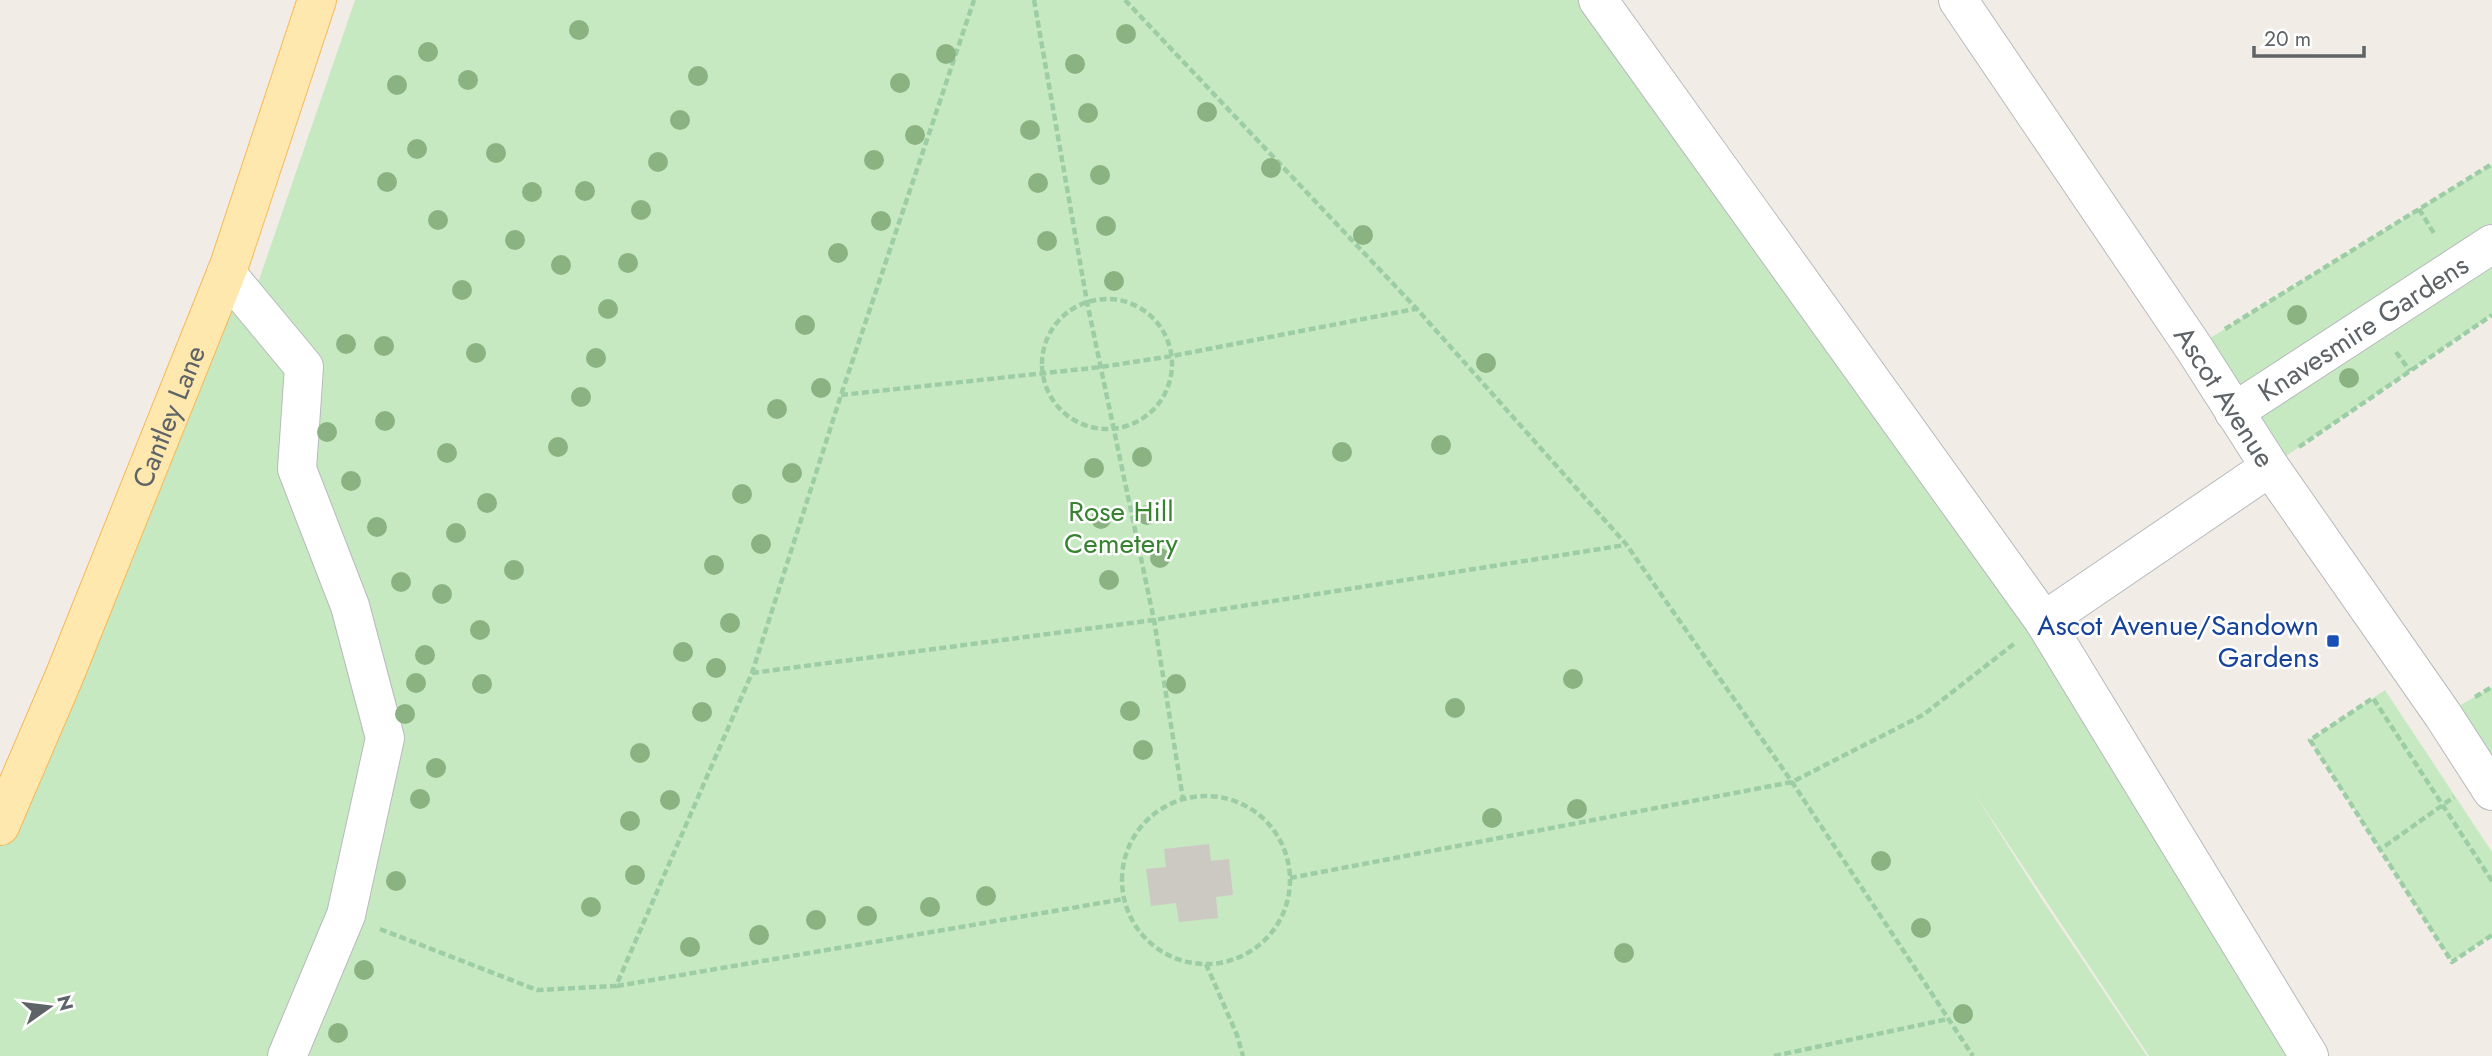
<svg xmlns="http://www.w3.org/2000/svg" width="2492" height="1056" font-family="Jost,sans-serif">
  <rect width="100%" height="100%" fill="#f1ede6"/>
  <path fill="#c7e9c2" d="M355 0H1598L2044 621 2309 1056H2149L1973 791 2041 898 2147 1056H0V826L229 266 259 280Z
    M2492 164V315L2270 467 2194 348Z
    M2492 687V791L2443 715Z
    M2385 690 2492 852V935L2452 962 2310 740Z"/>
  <path fill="#ccc8c2" d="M1209 844 1211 861 1229 859 1233 895 1216 897 1218 918 1179 922 1176 903 1151 906 1146 869 1166 867 1164 849Z"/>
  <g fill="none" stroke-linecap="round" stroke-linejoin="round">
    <defs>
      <g id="minor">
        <path d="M1598 0 2044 621 2309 1056"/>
        <path id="s1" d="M1958 0 2194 348 2270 467 2443 715 2492 791"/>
        <path d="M226 273 304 367 297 469 350 606 385 738 346 915 287 1056"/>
        <path id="s2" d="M2234 412 2492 244"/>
        <path d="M2044 621 2270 467"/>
      </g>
      <g id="major">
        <path id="s3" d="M0 826 64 677 229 266 317 0"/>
      </g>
    </defs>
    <use href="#minor" stroke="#b7babd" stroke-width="40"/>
    <use href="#major" stroke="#f7b859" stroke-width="40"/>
    <path stroke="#9ccda5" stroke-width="4.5" stroke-dasharray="7 3.5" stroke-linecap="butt" d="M1034 0 1087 302 1154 620 1183 799
      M1125 0 1416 308 1626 544 1792 782 1973 1056
      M2419 209 2435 235
      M1042 364a65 65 0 1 1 130 0a65 65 0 1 1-130 0Z
      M2225 329 2492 164
      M2396 352 2410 371
      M841 395 1101 367 1172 356 1415 309
      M2299 447 2492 315
      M752 673 1154 620 1625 545
      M2475 697 2492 687
      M1122 880a84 84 0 1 1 168 0a84 84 0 1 1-168 0Z
      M2385 846 2454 797
      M1290 878 1792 782 1923 715 2015 643
      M2492 881 2373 698 2310 740 2452 962 2492 935
      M380 929 537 990 616 986 752 673 841 395 974 0
      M1206 964 1237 1035 1243 1056
      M617 986 1124 899
      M1774 1056 1948 1019"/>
    <use href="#minor" stroke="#fff" stroke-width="38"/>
    <use href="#major" stroke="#ffe8ad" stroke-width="38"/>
  </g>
  <g fill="#8bb382">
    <circle cx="579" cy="30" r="10"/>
    <circle cx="1126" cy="34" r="10"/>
    <circle cx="428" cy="52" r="10"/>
    <circle cx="946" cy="54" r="10"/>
    <circle cx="1075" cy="64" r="10"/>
    <circle cx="698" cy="76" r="10"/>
    <circle cx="468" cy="80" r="10"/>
    <circle cx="900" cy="83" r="10"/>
    <circle cx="397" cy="85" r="10"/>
    <circle cx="1207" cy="112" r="10"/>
    <circle cx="1088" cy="113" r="10"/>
    <circle cx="680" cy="120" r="10"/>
    <circle cx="1030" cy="130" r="10"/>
    <circle cx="915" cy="135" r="10"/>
    <circle cx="417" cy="149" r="10"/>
    <circle cx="496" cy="153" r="10"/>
    <circle cx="874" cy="160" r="10"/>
    <circle cx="658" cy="162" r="10"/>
    <circle cx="1271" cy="168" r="10"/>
    <circle cx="1100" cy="175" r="10"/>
    <circle cx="387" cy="182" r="10"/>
    <circle cx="1038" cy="183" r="10"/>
    <circle cx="585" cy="191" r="10"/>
    <circle cx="532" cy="192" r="10"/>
    <circle cx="641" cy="210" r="10"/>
    <circle cx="438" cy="220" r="10"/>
    <circle cx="881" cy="221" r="10"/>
    <circle cx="1106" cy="226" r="10"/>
    <circle cx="1363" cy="235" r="10"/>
    <circle cx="515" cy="240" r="10"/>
    <circle cx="1047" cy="241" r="10"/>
    <circle cx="838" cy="253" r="10"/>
    <circle cx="628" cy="263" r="10"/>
    <circle cx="561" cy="265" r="10"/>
    <circle cx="1114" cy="281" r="10"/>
    <circle cx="462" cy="290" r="10"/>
    <circle cx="608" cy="309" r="10"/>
    <circle cx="2297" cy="315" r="10"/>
    <circle cx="805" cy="325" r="10"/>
    <circle cx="346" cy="344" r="10"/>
    <circle cx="384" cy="346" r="10"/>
    <circle cx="476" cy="353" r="10"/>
    <circle cx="596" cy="358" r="10"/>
    <circle cx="1486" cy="363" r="10"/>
    <circle cx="2349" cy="378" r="10"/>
    <circle cx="821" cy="388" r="10"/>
    <circle cx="581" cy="397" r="10"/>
    <circle cx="777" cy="409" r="10"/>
    <circle cx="385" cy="421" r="10"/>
    <circle cx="327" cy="432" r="10"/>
    <circle cx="1441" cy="445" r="10"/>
    <circle cx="558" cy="447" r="10"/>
    <circle cx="1342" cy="452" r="10"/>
    <circle cx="447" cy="453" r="10"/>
    <circle cx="1142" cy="457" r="10"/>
    <circle cx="1094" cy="468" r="10"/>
    <circle cx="792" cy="473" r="10"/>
    <circle cx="351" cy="481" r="10"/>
    <circle cx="742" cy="494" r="10"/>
    <circle cx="487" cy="503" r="10"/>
    <circle cx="1147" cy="515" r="10"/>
    <circle cx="1101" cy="519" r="10"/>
    <circle cx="377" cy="527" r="10"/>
    <circle cx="456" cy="533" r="10"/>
    <circle cx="761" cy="544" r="10"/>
    <circle cx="1160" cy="558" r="10"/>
    <circle cx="714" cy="565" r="10"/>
    <circle cx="514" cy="570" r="10"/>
    <circle cx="1109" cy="580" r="10"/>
    <circle cx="401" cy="582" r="10"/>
    <circle cx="442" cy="594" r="10"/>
    <circle cx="730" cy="623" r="10"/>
    <circle cx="480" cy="630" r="10"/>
    <circle cx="683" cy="652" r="10"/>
    <circle cx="425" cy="655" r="10"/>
    <circle cx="716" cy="668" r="10"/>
    <circle cx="1573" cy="679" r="10"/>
    <circle cx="416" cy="683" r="10"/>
    <circle cx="482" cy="684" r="10"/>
    <circle cx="1176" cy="684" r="10"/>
    <circle cx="1455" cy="708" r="10"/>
    <circle cx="1130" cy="711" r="10"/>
    <circle cx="702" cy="712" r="10"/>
    <circle cx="405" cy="714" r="10"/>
    <circle cx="1143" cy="750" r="10"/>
    <circle cx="640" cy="753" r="10"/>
    <circle cx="436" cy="768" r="10"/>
    <circle cx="420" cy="799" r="10"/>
    <circle cx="670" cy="800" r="10"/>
    <circle cx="1577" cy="809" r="10"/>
    <circle cx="1492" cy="818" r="10"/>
    <circle cx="630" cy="821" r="10"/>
    <circle cx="1881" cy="861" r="10"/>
    <circle cx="635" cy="875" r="10"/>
    <circle cx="396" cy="881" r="10"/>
    <circle cx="986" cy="896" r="10"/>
    <circle cx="591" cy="907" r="10"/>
    <circle cx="930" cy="907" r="10"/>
    <circle cx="867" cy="916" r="10"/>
    <circle cx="816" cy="920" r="10"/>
    <circle cx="1921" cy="928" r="10"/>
    <circle cx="759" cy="935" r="10"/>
    <circle cx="690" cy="947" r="10"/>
    <circle cx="1624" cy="953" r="10"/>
    <circle cx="364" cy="970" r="10"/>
    <circle cx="1963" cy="1014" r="10"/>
    <circle cx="338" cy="1033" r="10"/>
  </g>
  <rect fill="#1a4fb4" stroke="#fff" stroke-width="2.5" x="2326" y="634" width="14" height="14" rx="3.5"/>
  <g text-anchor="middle" stroke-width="5" stroke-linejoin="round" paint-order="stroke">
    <g font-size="28" fill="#5e6367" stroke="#fff">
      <text dy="10" stroke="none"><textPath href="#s2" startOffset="154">Knavesmire Gardens</textPath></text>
      <text dy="10" stroke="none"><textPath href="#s1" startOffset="478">Ascot Avenue</textPath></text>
      <text dy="10" stroke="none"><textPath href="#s3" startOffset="443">Cantley Lane</textPath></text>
    </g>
    <g font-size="28" fill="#378330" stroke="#fff">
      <text x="1121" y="521">Rose Hill<tspan x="1121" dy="32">Cemetery</tspan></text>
    </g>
    <g font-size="28" fill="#164399" stroke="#fff" text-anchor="end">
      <text x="2319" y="635">Ascot Avenue/Sandown<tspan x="2319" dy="32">Gardens</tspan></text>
    </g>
  </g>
  <g transform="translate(49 1007) rotate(76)" stroke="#ffffff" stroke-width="5" paint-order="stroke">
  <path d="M0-5L12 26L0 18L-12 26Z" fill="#5e6367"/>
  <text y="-10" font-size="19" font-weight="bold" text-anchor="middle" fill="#5e6367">N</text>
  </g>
  <path d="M2254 46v10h110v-10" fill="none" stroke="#5e6367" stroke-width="3.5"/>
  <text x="2264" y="46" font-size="21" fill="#5e6367" stroke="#ffffff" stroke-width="5" paint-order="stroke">20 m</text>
</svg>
